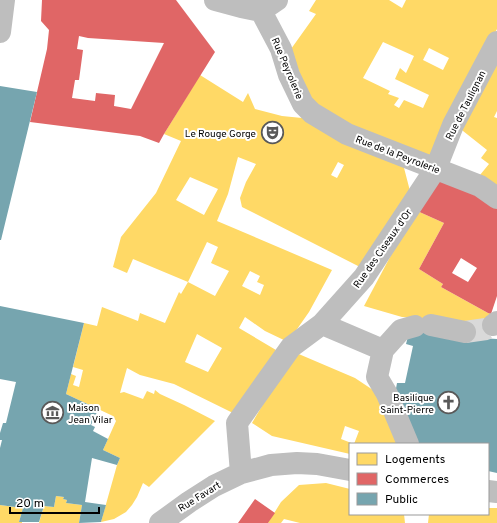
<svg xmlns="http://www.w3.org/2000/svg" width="497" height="523" font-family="Overpass,sans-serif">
  <rect width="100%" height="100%" fill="#fff"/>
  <path fill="#ffd966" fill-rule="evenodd" d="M316 0H389L402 8 406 0H497V29L457 108 435 161 380 142 310 102 291 49 316 14 309 11ZM383 42 414 56 406 73 400 68 395 79 429 95 423 108 404 100 399 108 394 105 399 98 388 94 390 91 363 78ZM429 48 449 58 443 70 423 60Z
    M497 57V111L494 117 497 118V187L480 175 489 164 481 158 487 150 458 127Z
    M200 75 243 102 248 93 255 109 282 116 302 118 403 164 410 191 360 267 242 207 240 198 246 182 256 164 238 157 228 194 217 221 332 270 309 312 288 342 265 331 245 317 239 328 276 350 233 413 174 384 140 375 127 368 120 393 124 392 143 399 147 391 154 394 155 390 160 394 184 405 215 421 149 487 143 483 137 497 132 505 126 512 114 519 101 522 117 465 120 458 103 450 116 421 113 416 66 394 71 374 76 376 73 385 79 387 83 370 73 367 84 323 97 326 102 307 138 321 140 313 165 323 179 292 181 294 188 282 215 296 229 271 211 263 218 247 207 242 188 282 133 259 127 273 113 267 121 237 156 193 181 141 164 134ZM338 162 344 165 337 178 331 175ZM190 177 218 189 204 215 176 200ZM250 271 260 276 257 282 264 285 260 295 242 286ZM197 334 222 348 208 372 185 362Z
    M415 210 444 223 419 269 443 284 441 287 488 313 495 315 489 339 481 338 477 341 464 338 415 318 402 317 364 306Z
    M294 352 355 378 379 394 402 444H350V454L272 436 252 423ZM345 426 359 431 354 444 341 439Z
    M326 483 350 489V514H404L405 523H300L284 519 281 523H268L281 502 299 485Z
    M56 496 64 497 63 499 67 500 66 503 82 505 79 523H39L44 506 54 507Z
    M0 505 23 508 19 522H22V523H0Z
    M488 508H497V523H428L429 514H488Z"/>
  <path fill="#e06666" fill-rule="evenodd" d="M42 0H176L215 52 164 134 159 143 140 136 30 122 47 49 49 30 41 21ZM79 36 88 38 164 43 131 109 114 106 115 95 96 93 95 101 72 98 75 80H79L83 50 77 49Z
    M438 175 497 206V296L491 314 488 313 441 287 443 284 419 269 444 223 415 210ZM461 258 477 268 468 282 452 273Z
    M255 499 275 513 268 523H238Z"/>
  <path fill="#76a5af" d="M0 86 37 92 1 240H0Z
    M0 306 84 323 66 394 98 409 95 417 100 419 98 423 93 421 91 425 95 427 93 431 108 439 103 450 120 458 117 465 92 458 85 502 106 505 101 522 79 523 82 505 66 503 67 500 63 499 64 497 56 496 54 507 44 506 39 522H19L23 508 0 505V448L2 440H0V433L3 423H6L16 382 0 379Z
    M424 329 477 341 481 338 497 339V473L488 471V444H418L395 394 397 383H405L413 346 406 344 409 333Z"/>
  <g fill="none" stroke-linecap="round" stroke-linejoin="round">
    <path stroke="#d9d9d9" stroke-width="22" stroke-dasharray="22 11" stroke-linecap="butt" d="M465 332 486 329 493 325"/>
    <path stroke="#bebebe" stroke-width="22" d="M215 0 241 7 261 11
      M261 11 281 49 289 75 303 104 312 113 347 134 480 186 497 198
      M261 11 277 0
      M0 32 4 0
      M322 324 383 350 377 377 387 394 408 444
      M431 325 465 332
      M493 325 497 322
      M383 350 401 330 415 326
      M241 473 237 423 291 347 322 324 364 277 436 168 453 125 497 42
      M488 491 497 492
      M160 523 189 502 214 486 241 473 271 465 297 463 317 464 350 470"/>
  </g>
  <defs>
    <symbol id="theatre-ring" viewBox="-11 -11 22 22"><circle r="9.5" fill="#fff" stroke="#595959" stroke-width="1.5"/><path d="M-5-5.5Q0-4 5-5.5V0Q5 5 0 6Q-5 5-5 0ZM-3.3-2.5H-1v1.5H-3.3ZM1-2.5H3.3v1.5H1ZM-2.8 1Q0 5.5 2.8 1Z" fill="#595959"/></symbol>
    <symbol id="church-ring" viewBox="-11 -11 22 22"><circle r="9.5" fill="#fff" stroke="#595959" stroke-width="1.5"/><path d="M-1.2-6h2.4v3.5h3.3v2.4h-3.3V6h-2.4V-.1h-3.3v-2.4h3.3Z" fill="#595959"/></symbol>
    <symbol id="museum-ring" viewBox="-11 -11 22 22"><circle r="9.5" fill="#fff" stroke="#595959" stroke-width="1.5"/><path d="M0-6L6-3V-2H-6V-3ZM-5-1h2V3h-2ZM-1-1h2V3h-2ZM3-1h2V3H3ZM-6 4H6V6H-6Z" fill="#595959"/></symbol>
  </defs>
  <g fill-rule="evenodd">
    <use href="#theatre-ring" x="260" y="120" width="25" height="25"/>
    <use href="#church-ring" x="436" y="390" width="25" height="25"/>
    <use href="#museum-ring" x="40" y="400" width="25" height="25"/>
  </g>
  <g text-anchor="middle" stroke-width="4" stroke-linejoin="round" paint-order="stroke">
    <g font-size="10" fill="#000" stroke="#fff">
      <text transform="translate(288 68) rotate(67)" y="4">Rue Peyrolerie</text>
      <text transform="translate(465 105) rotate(-63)" y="4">Rue de Taulignan</text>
      <text transform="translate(398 154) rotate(21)" y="4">Rue de la Peyrolerie</text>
      <text transform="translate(382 248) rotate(-55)" y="4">Rue des Ciseaux d'Or</text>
      <text transform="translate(199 496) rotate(-32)" y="4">Rue Favart</text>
    </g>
    <g font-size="10" fill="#000" stroke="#fff" text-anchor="end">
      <text x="256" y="137">Le Rouge Gorge</text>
      <text x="434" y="401">Basilique<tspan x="434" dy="12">Saint-Pierre</tspan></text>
      <text x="68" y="411" text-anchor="start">Maison<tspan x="68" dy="12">Jean Vilar</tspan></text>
    </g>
  </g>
  <rect x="349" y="443" width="140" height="72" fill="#ffffff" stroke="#999999"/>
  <rect x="357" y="453" width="20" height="12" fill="#ffd966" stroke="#999999"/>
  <text x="385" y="463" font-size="12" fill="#000000">Logements</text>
  <rect x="357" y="473" width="20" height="12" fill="#e06666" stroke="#999999"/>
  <text x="385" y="483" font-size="12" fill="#000000">Commerces</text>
  <rect x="357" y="493" width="20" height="12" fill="#76a5af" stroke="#999999"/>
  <text x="385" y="503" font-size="12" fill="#000000">Public</text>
  <path d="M10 507v6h89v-6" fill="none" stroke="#000000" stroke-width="2"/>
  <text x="16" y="507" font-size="12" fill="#000000" stroke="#ffffff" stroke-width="3" paint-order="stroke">20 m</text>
</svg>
